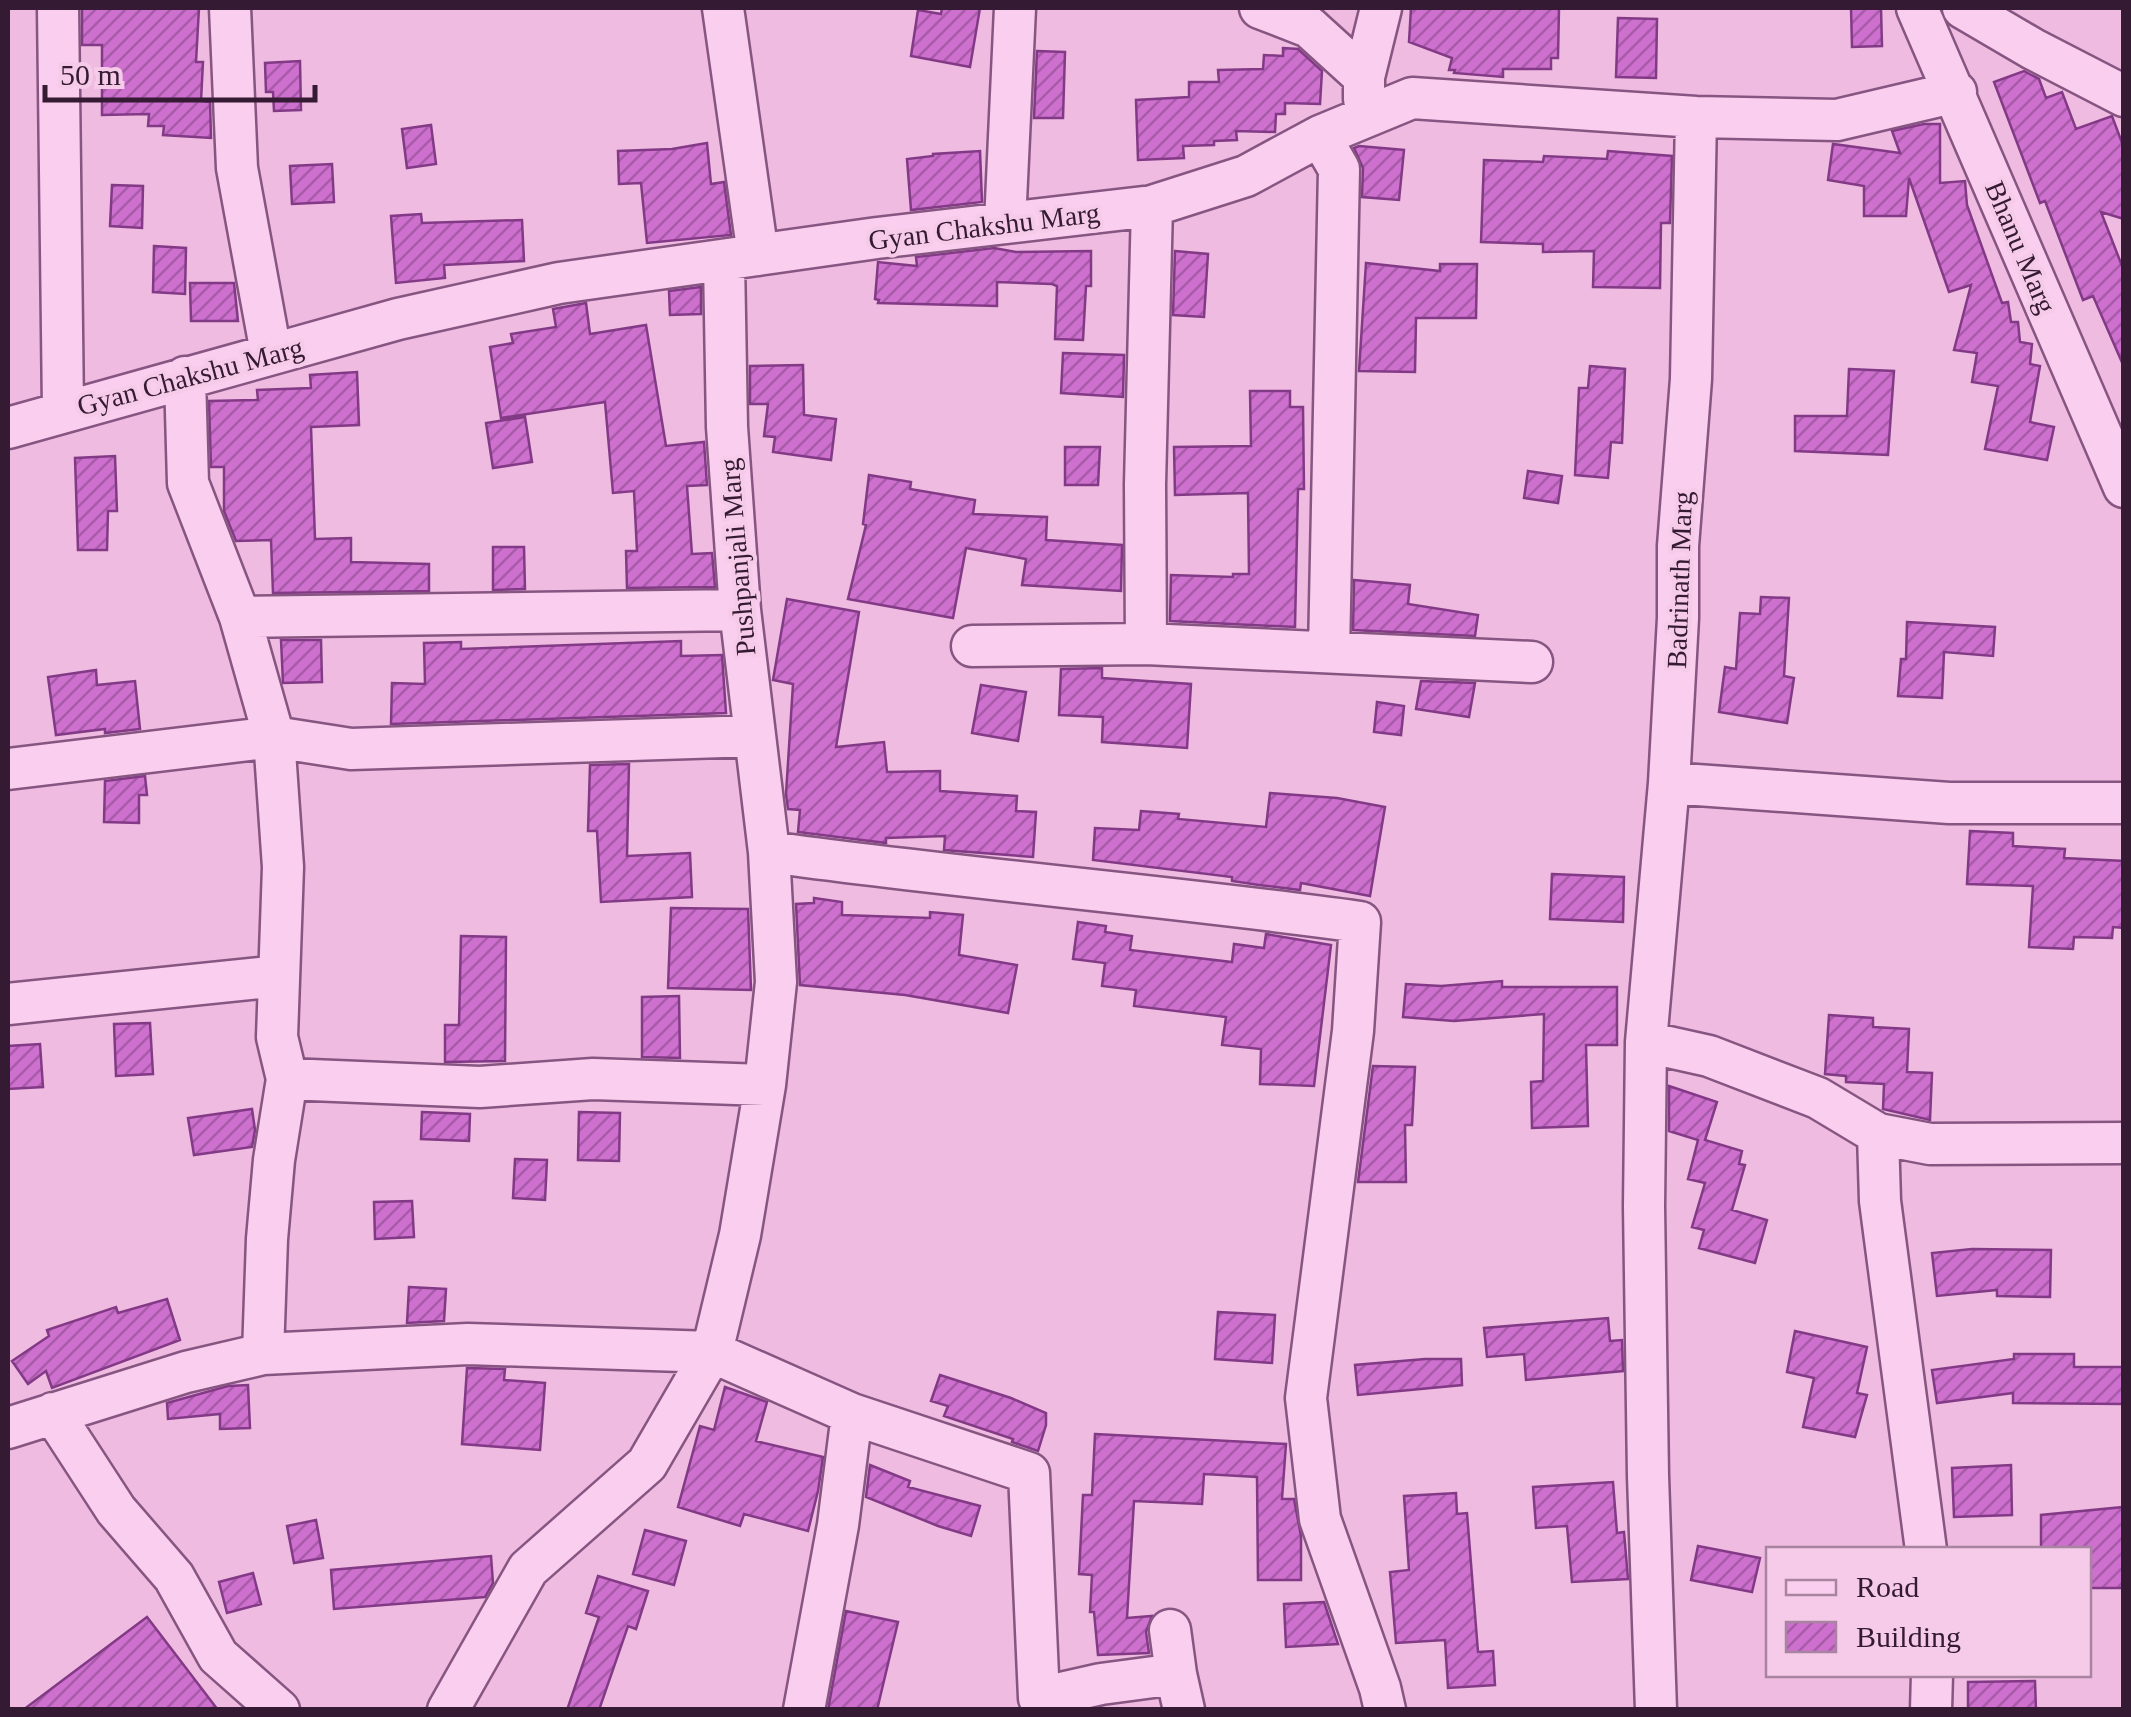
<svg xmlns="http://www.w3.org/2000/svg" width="2131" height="1717" font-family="'Times New Roman',serif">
  <defs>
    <pattern id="building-hatch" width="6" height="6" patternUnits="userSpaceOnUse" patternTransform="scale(2.5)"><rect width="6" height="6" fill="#cd70ce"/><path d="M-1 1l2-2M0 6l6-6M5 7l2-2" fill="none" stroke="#a75ba8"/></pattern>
  </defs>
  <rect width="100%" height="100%" fill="#efbbe1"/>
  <path fill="url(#building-hatch)" stroke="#833a86" stroke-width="2.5" d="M82 8H199L196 62H203L201 101 210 102 211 138 163 135 164 126H148L149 114 102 115V45H82Z
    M942 8H980L970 67 911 56 918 10 941 14Z
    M1411 8H1559L1558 58H1551V69H1503V77L1454 73 1455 70H1449L1452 58 1409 42Z
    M1851 8H1881L1882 46 1852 47Z
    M1618 18 1657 19 1656 78 1616 77Z
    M1283 48 1298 49 1322 71 1320 104 1285 103V114H1276L1275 132 1236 131 1237 140 1214 141V145L1183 146 1184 158 1138 160 1136 100 1189 97V82H1219L1218 70 1263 69 1264 55 1283 56Z
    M1037 51 1065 52 1063 118H1034Z
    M300 61 301 110 274 111 273 92H266L265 63Z
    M2024 71 2039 79 2046 98 2062 92 2076 129 2112 116 2124 148V219L2101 212 2124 271V367L2093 296 2083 300 2045 201 2040 203 1994 82Z
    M1924 124H1940V183L1965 181 1967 205 2002 303 2008 302 2011 322H2018L2020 342 2032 344 2030 364 2040 366 2030 422 2054 427 2047 460 1985 449 1998 386 1972 382 1977 353 1954 350 1971 285 1949 292 1909 178 1906 216H1864V186L1828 180 1833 144 1900 153 1892 131Z
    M431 125 436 164 407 168 402 129Z
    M707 143 711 184 724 182 731 235 647 243 641 183 619 184 618 151 672 149Z
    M1359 146 1404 150 1399 200 1362 197 1363 168 1354 148Z
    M980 151 982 202 911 210 907 159 933 156V154Z
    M1608 151 1672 156 1670 223H1661L1660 288 1593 287 1594 251 1543 252V244L1481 242 1484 160 1543 162 1544 156 1607 159Z
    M332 164 334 202 292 204 290 166Z
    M112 185 143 186 142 228 110 226Z
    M421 214 422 223 522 220 524 261 444 265 445 278 396 283 391 216Z
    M154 246 186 248 185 294 153 292Z
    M994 248 1016 252 1091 251V286H1086L1083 340 1055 339 1057 286 1052 284 997 282V306L878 303 879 300 875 299 878 262 917 266 916 257Z
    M1175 251 1208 254 1204 317 1173 315Z
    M1366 263 1440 271V264H1477L1476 318H1416L1415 372 1359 371Z
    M190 283H234L238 321H191Z
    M701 287V314L670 315 669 291Z
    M586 303 590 334 646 325 666 446 704 442 707 485 687 486 692 554 712 553 715 587 627 588 626 551H637L634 491 613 493 605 402 501 418 490 347 513 343 511 334 556 327 553 309Z
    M1063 353 1124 355 1123 397 1061 393Z
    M803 365 804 415 836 419 831 460 773 452 775 437 764 436 768 404H750V366Z
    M1590 366 1625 369 1622 443 1611 442 1608 478 1575 475 1579 388H1588Z
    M1849 369 1894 371 1888 455 1795 451V416H1847Z
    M357 372 359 425 311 427 315 539 351 538V562L429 564V591L273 593 271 540 236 541 224 511V467H211L209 401 258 400 257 390 311 388 310 375Z
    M1250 391H1290V407H1303L1304 489H1298L1295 627 1170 621 1171 575 1233 577V574H1249L1248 493 1175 495 1174 447 1251 446Z
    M525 417 532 462 493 468 486 423Z
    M1065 447H1100L1098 485H1065Z
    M115 456 117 511H108L107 550H78L75 458Z
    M1528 471 1562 476 1558 503 1524 498Z
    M869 475 911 482 910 489 975 500 973 514 1047 517 1046 540 1122 545 1121 591 1022 585 1026 559 966 548 953 618 848 599 866 525 863 524Z
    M493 547H524L525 589 493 590Z
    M1354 580 1410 585 1408 604 1478 615 1475 636 1353 630Z
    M1761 597 1789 598 1784 676 1794 678 1787 723 1719 712 1725 667 1736 669 1740 613 1760 614Z
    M787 599 859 612 836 747 884 742 887 772 940 771V791L1017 796 1016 811 1036 812 1033 857 944 850 945 836 886 838V843L798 832 800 810 788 809 786 794 793 684 773 680Z
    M1907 622 1995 627 1993 656 1944 652 1942 698 1898 696 1901 659H1906Z
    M281 640H321L322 682 283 683Z
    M681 641V656L722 655 726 713 391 724 392 683 425 684 424 643 461 642V649Z
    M1102 668V678L1191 684 1187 748 1102 742 1103 717 1059 715 1061 669Z
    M96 670 97 685 135 681 140 729 105 733V729L56 735 48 677Z
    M1421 681 1475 683 1469 717 1416 709Z
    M981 685 1026 692 1018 741 972 733Z
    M1377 702 1404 706 1401 735 1374 732Z
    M629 764 627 856 690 853 692 897 601 902 597 831H588L590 765Z
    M145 776 147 795H139V823L104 822 105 781Z
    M1270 793 1337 798 1385 807 1370 896 1301 883 1300 890 1259 885 1232 881V877L1093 860 1095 828 1139 830 1141 811 1179 814 1178 819 1266 827Z
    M1970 831 2013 833V846L2065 849 2064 858 2124 861V928L2113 927 2112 938 2074 937 2073 949 2029 947 2033 886 1967 884Z
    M1552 874 1624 877 1623 922 1550 919Z
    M814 898 842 902V915L930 918V912L963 915 959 955 1017 965 1008 1013 905 995 800 985 796 904 814 903Z
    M671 908 748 909 751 990 668 988Z
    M1078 922 1106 926 1105 932 1132 936 1130 950 1232 962 1234 944 1264 948 1266 934 1331 945 1314 1086 1260 1084 1261 1049 1222 1045 1226 1017 1134 1006 1136 990 1102 986 1105 963 1073 959Z
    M461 936 506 937 505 1061 445 1062V1025H459Z
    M1502 981V987H1617V1045H1586L1588 1126 1532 1128 1531 1082 1543 1081 1544 1014 1454 1021 1403 1017 1406 984 1441 986Z
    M679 996 680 1058 642 1057V997Z
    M1829 1015 1873 1018V1027L1909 1029 1907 1072 1932 1073 1930 1120 1883 1109 1884 1084 1846 1082V1076L1825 1074Z
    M150 1023 153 1074 116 1076 114 1024Z
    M40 1044 43 1087 8 1089V1046Z
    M1373 1066 1415 1067 1412 1125H1405L1406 1182H1358Z
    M1669 1086 1717 1102 1705 1140 1742 1151 1739 1164 1745 1165 1732 1210 1767 1220 1755 1263 1699 1248 1704 1230 1692 1227 1705 1183 1688 1179 1698 1140 1669 1131Z
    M252 1109 255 1130 252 1147 194 1155 188 1118Z
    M422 1112 470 1114 469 1141 421 1139Z
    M579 1112 620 1113 619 1161 578 1160Z
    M515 1159 547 1160 545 1200 513 1198Z
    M412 1201 414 1237 375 1239 374 1202Z
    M1972 1249 2051 1250 2050 1297 1997 1296V1290L1937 1296 1932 1253Z
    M409 1287 446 1289 444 1321 407 1323Z
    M167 1299 180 1340 52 1388 46 1371 28 1384 12 1361 49 1336 47 1330 116 1307 118 1313Z
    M1218 1312 1275 1315 1272 1363 1215 1359Z
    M1608 1318 1610 1341 1622 1340 1623 1371 1526 1380 1524 1354 1487 1357 1484 1328Z
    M1795 1331 1867 1347 1857 1393 1867 1395 1855 1437 1803 1427 1814 1378 1787 1372Z
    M2014 1354H2074V1367H2124V1404L2013 1403V1393L1937 1403 1932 1370 2014 1359Z
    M1425 1359H1461L1462 1385 1358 1395 1355 1365Z
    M467 1368 505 1369 504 1380 545 1383 540 1450 462 1444Z
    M940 1375 1011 1398 1046 1413V1425L1038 1451 1012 1442 1013 1439 944 1416 948 1406 931 1401Z
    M248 1385 250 1428 220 1429V1414L168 1419 167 1403 228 1386Z
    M725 1387 767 1402 756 1441 823 1457 818 1491 808 1531 744 1514 740 1526 678 1507 700 1426 714 1430Z
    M1095 1434 1286 1444 1282 1499H1294L1301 1536V1580H1258L1257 1477 1204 1474 1202 1504 1134 1501 1127 1618 1152 1616 1146 1632 1149 1653 1098 1655 1094 1612H1090L1092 1575 1079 1574 1083 1495H1092Z
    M870 1465 910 1481 908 1487 980 1506 971 1536 938 1526 866 1497Z
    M2011 1465 2012 1515 1954 1517 1952 1468Z
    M1613 1482 1617 1533 1624 1532 1628 1579 1572 1582 1567 1526 1536 1528 1533 1487Z
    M1456 1493 1457 1514 1467 1513 1478 1652 1493 1651 1495 1685 1448 1688 1445 1640 1396 1643 1390 1572 1409 1570 1404 1496Z
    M2124 1507V1588H2088V1550H2041V1515Z
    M316 1520 323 1558 294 1563 287 1526Z
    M645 1530 686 1541 674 1585 633 1574Z
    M1698 1546 1760 1558 1752 1592 1691 1580Z
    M491 1556 493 1583 485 1597 334 1609 331 1570Z
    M253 1573 261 1604 227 1613 219 1582Z
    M598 1576 648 1591 636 1629 628 1626 599 1710H567L599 1617 586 1613Z
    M1324 1602 1338 1644 1286 1647 1284 1604Z
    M846 1611 898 1622 877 1710H828Z
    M147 1617 218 1710H23Z
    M2035 1681 2036 1710H1968V1682Z"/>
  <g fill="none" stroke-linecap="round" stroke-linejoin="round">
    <defs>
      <path id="minor" d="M58 8 63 410
        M230 8 237 168 271 353
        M723 8 758 255
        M1260 8 1309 27 1364 77
        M1917 8 2124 487
        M1963 8 2033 49 2124 96
        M1364 99V77L1381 8
        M1320 136 1339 169 1329 652
        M1005 223 1015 8
        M185 377 188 483 240 617 274 737 283 867 277 1037 287 1079 274 1160 267 1239 263 1354
        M8 428 398 319 559 283 877 238 1152 206 1246 176 1320 136 1412 98 1696 117 1837 120 1956 92
        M240 617 740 610
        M1146 644 1145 484 1152 206
        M972 646 1146 644 1532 662
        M8 769 274 737 351 749 754 736
        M1669 783 1949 803H2124
        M769 852C965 879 1163 895 1360 922L1353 1031 1306 1398 1320 1519 1380 1688 1385 1710
        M8 1004 278 976
        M1646 1042 1709 1056 1818 1098 1878 1134 1930 1144 2124 1143
        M287 1079 480 1087 593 1079 765 1085
        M1878 1134 1880 1201 1926 1550
        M53 1413 116 1510 174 1577 218 1656 279 1710
        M8 1428 186 1372 263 1354 468 1344 712 1352 852 1414 1029 1473 1039 1698 1101 1684 1176 1674 1184 1710
        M1170 1630 1176 1674
        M448 1710 528 1569 647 1464 712 1352 740 1235 765 1085 776 982 769 852 740 610 727 427 724 261
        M804 1710 838 1525 852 1414
        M1656 1710 1648 1476 1644 1206 1646 1042 1669 783 1678 618V546L1691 379 1696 117
        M1931 1710 1932 1674"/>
    </defs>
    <use href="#minor" stroke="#865581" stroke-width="45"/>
    <use href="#minor" stroke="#faceee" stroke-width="40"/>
  </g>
  <g text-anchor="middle" stroke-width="8" stroke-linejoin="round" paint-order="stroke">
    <g font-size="28" fill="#351a33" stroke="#f6cbea">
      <text transform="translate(984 226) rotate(-7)" y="10">Gyan Chakshu Marg</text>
      <text transform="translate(2021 247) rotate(67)" y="10">Bhanu Marg</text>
      <text transform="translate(190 376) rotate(-15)" y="10">Gyan Chakshu Marg</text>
      <text transform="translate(737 557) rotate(-95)" y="10">Pushpanjali Marg</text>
      <text transform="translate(1679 580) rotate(-88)" y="10">Badrinath Marg</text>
    </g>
  </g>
  <rect width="2131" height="1717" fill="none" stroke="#351a33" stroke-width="20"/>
  <rect x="1766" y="1547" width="325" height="130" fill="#f6cbea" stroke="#a984a1" stroke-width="2.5"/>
  <rect x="1786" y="1580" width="50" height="15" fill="#faceee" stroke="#a984a1" stroke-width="2.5"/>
  <text x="1856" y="1597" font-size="30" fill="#351a33">Road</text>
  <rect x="1786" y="1622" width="50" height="30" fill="url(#building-hatch)" stroke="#a984a1" stroke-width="2.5"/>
  <text x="1856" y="1647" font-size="30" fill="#351a33">Building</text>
  <path d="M45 85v15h270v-15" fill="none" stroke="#351a33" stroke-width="5"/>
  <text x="60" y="85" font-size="30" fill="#351a33" stroke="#f6cbea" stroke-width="8" paint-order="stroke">50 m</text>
</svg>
